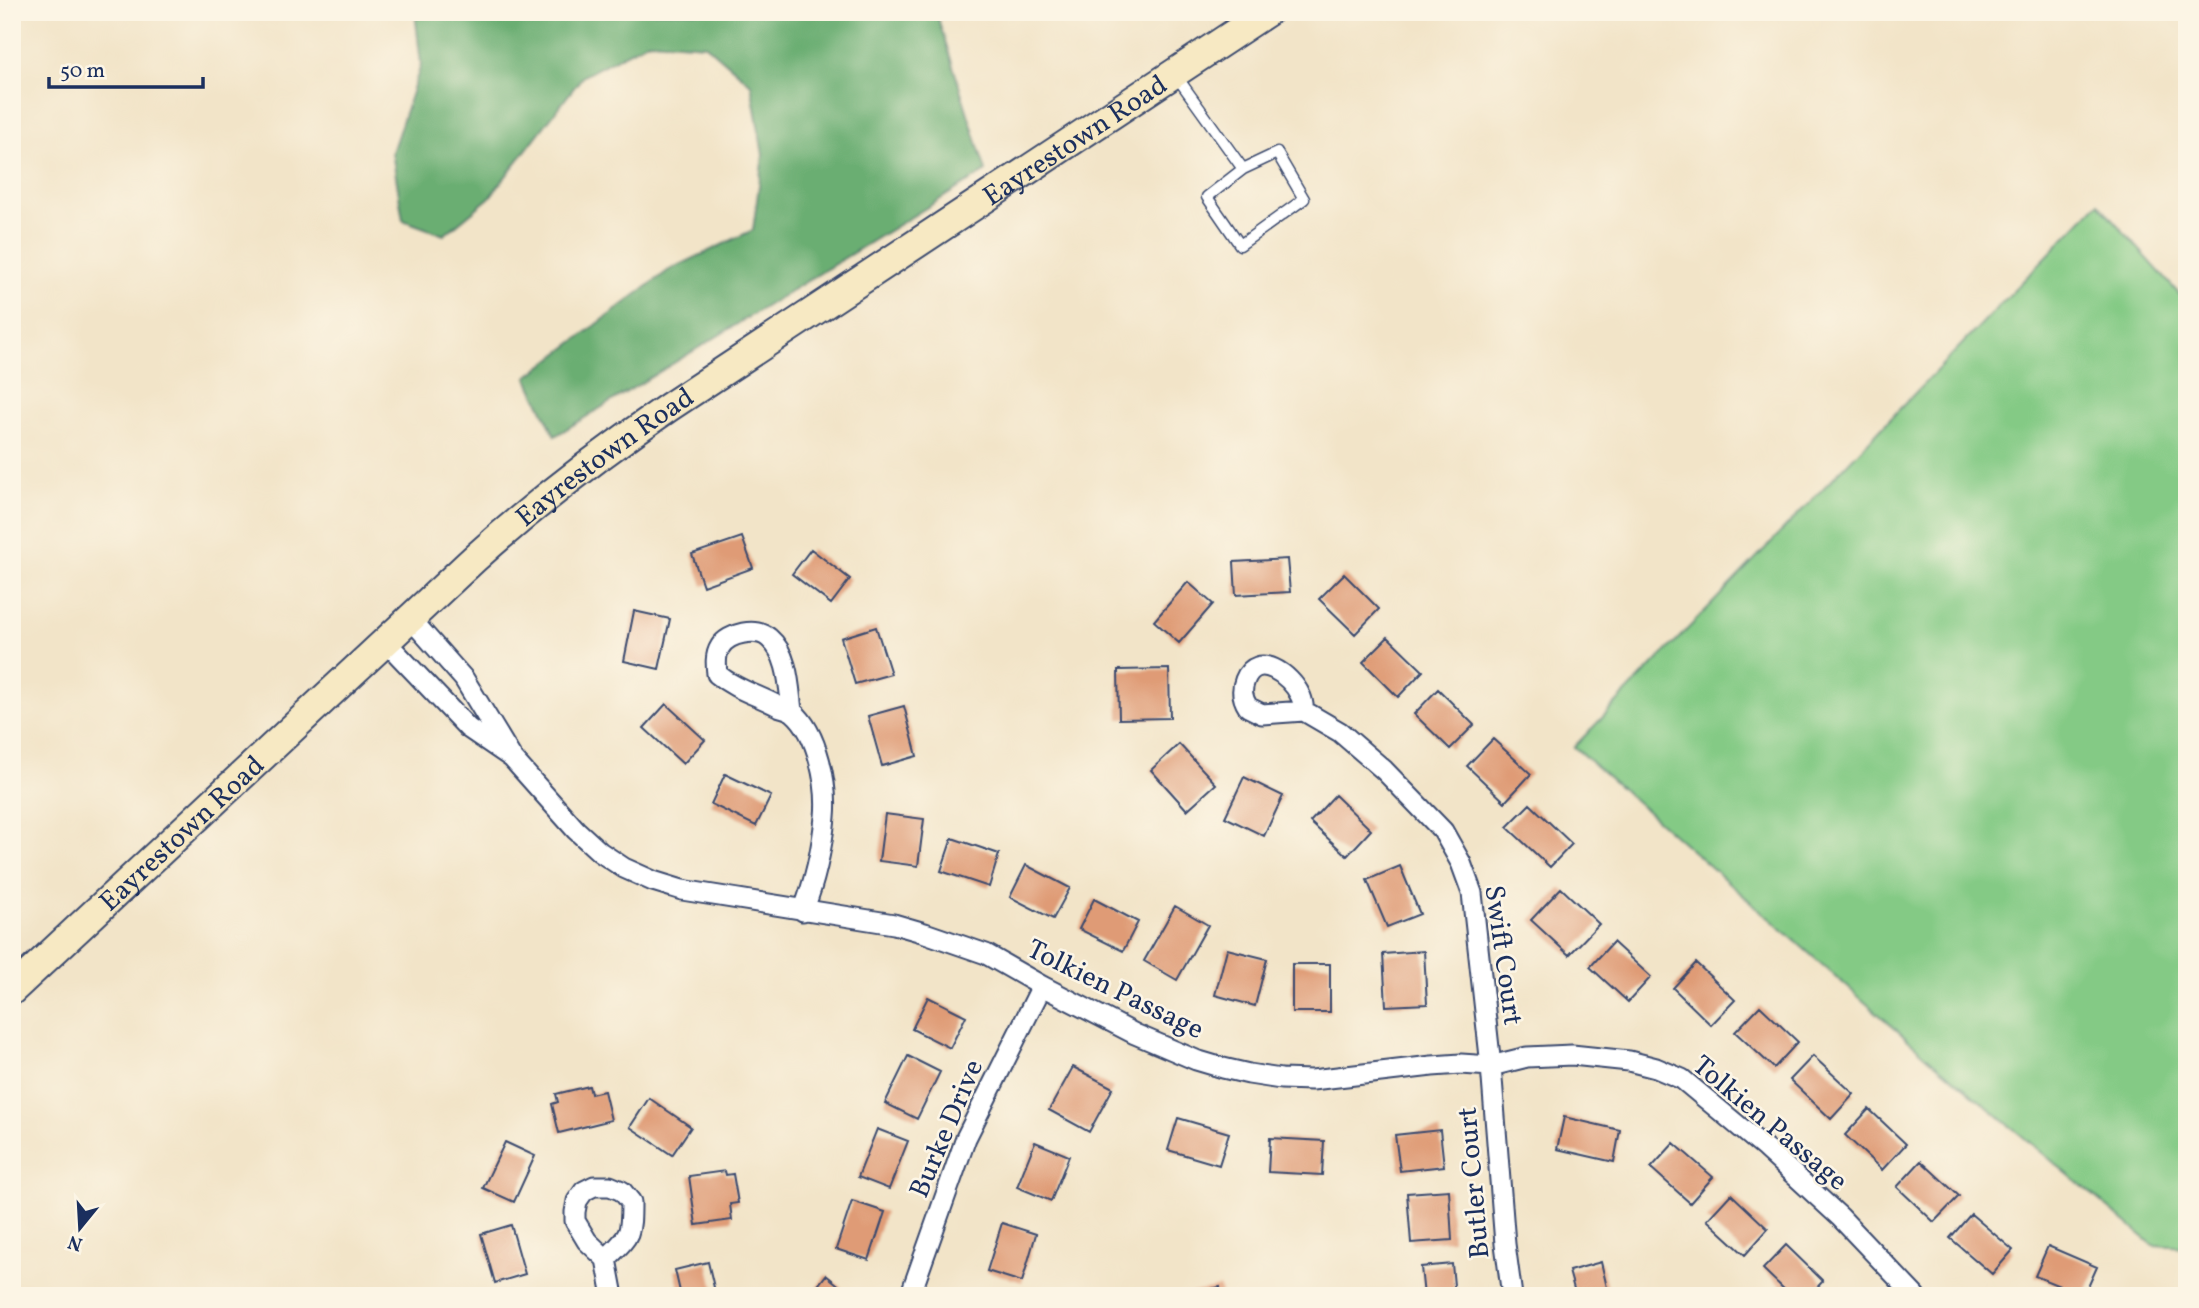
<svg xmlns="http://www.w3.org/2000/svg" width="2199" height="1308" font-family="Vollkorn,serif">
  <rect width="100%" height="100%" fill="#fcf5e5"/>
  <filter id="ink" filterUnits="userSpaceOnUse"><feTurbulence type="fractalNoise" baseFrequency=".0143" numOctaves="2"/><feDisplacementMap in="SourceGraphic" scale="14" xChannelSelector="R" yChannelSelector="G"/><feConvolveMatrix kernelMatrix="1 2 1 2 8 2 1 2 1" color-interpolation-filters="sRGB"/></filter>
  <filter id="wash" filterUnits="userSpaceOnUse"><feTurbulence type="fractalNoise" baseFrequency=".00686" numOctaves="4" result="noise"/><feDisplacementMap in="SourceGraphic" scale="28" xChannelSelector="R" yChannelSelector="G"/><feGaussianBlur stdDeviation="1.57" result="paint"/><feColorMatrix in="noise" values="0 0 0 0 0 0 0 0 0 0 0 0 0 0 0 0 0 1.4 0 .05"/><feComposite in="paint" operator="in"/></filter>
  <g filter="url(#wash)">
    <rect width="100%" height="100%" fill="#f2e4c8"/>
    <path fill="#84ca85" stroke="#507c72" stroke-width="2" d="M2098 203 2187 303V1247L2153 1245 1932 1061 1574 747Z"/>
    <path fill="#6bae72" stroke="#436e68" stroke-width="2" d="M415 12H936L986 171 555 436 527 377 669 270 753 230 763 155 751 84 706 45 649 41 583 76 489 198 444 235 403 220 392 152 421 65Z"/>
    <g id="blocks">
      <path fill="#df9b76" d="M742 537 753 568 703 586 692 554Z
        M811 549 850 579 831 604 792 574Z
        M1287 559 1290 592 1236 595 1234 562Z
        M1344 574 1379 609 1355 634 1319 599Z
        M1188 582 1213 604 1179 643 1154 621Z
        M634 611 670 619 659 669 624 661Z
        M876 627 891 674 855 684 841 638Z
        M1388 637 1423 671 1398 697 1363 662Z
        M1169 669 1170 718 1119 719 1118 670Z
        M1438 689 1474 725 1450 749 1414 714Z
        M666 704 705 740 683 764 644 728Z
        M904 706 917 756 882 766 868 716Z
        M1493 739 1531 774 1505 802 1467 766Z
        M1179 744 1216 784 1187 810 1151 770Z
        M725 774 771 796 756 826 711 804Z
        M1244 777 1283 796 1264 836 1225 817Z
        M1335 795 1371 830 1347 856 1310 822Z
        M1530 804 1572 844 1550 867 1507 827Z
        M885 814 924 819 918 866 879 861Z
        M952 838 999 854 989 887 941 871Z
        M1026 865 1070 888 1053 919 1010 897Z
        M1400 866 1420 914 1387 927 1367 880Z
        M1561 888 1599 924 1569 955 1531 920Z
        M1094 899 1138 922 1123 951 1079 929Z
        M1175 906 1208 925 1177 980 1144 961Z
        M1613 942 1651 977 1628 1002 1590 967Z
        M1227 949 1267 959 1255 1006 1215 995Z
        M1424 951 1427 1004 1386 1006 1383 954Z
        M1696 963 1735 1000 1711 1025 1673 988Z
        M1292 964H1330V1012H1292Z
        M928 997 966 1016 950 1048 912 1029Z
        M1760 1006 1798 1042 1774 1068 1735 1032Z
        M908 1056 940 1072 917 1119 885 1103Z
        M1813 1056 1854 1094 1831 1119 1790 1080Z
        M1073 1067 1113 1088 1089 1132 1049 1110Z
        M589 1086 591 1094 604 1091 611 1120 559 1133 552 1104 558 1102 556 1094Z
        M649 1098 691 1127 672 1155 630 1127Z
        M1869 1109 1906 1144 1882 1170 1845 1135Z
        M1564 1117 1620 1130 1614 1162 1557 1149Z
        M1178 1118 1229 1133 1219 1165 1168 1150Z
        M877 1129 908 1141 889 1189 858 1177Z
        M1440 1130 1444 1166 1400 1171 1395 1135Z
        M1270 1138 1324 1141 1322 1175 1268 1172Z
        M505 1142 535 1156 514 1202 483 1188Z
        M1035 1142 1069 1156 1051 1201 1017 1187Z
        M1674 1143 1713 1177 1690 1203 1651 1168Z
        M1921 1161 1959 1196 1934 1222 1897 1187Z
        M725 1171 726 1175 733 1174 738 1203 730 1204 732 1220 696 1225 689 1176Z
        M1449 1190 1452 1240 1411 1243 1407 1193Z
        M1731 1194 1768 1229 1745 1255 1707 1220Z
        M852 1201 885 1212 869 1260 836 1249Z
        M1971 1214 2013 1250 1992 1274 1950 1238Z
        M1002 1223 1036 1234 1022 1282 987 1271Z
        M511 1225 525 1274 495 1283 481 1234Z
        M1786 1245 1823 1281 1809 1296H1791L1763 1269Z
        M2048 1246 2097 1267 2084 1296 2035 1276Z
        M708 1262 716 1296H681L675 1270Z
        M1601 1262 1609 1296H1576L1569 1271Z
        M1452 1264 1455 1296H1424L1421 1267Z
        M826 1275 852 1296H810Z
        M1220 1287 1221 1296H1182V1295Z"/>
    </g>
  </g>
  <g filter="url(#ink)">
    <use href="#blocks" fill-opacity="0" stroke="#3b4a6e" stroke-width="2"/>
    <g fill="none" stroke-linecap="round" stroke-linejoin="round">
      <defs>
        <path id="lane" d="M1177 77 1243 169
          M1277 153 1304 199 1240 245 1207 197 1243 169Z"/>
        <path id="street" d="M385 641 468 728 512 758 464 679 410 618
          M792 711C789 688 789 655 769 638 757 627 728 633 720 647 715 655 716 665 717 674 735 689 757 695 778 706 783 708 789 709 793 712 818 733 828 786 825 817 822 849 815 881 803 911
          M1304 711C1303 706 1303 700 1300 695 1291 675 1257 650 1245 680 1241 690 1242 698 1248 707L1262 714 1304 711 1340 732 1384 770 1443 831 1461 863 1472 893 1491 1066 1505 1244 1512 1296
          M512 758 576 830 600 852 624 868 653 881 682 890 894 924 925 933 986 954 1042 986 1135 1034 1196 1060 1223 1068 1249 1074 1281 1079 1312 1080 1432 1066 1461 1064 1491 1066 1527 1057 1572 1055 1629 1061 1656 1068 1682 1079 1765 1148 1840 1217 1915 1296
          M606 1259C630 1235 631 1237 631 1202L622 1191 610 1186H594L584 1191 577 1201 575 1212V1221L587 1241 606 1259 613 1296
          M910 1296 966 1138 1042 986"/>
        <g id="secondary">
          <path id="s1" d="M12 990 474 559C536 503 600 454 669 407L1267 12"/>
        </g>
      </defs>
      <use href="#lane" stroke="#3b4a6e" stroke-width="13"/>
      <use href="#street" stroke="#3b4a6e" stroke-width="23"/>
      <use href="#secondary" stroke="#3b4a6e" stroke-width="32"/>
      <use href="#lane" stroke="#fff" stroke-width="10"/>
      <use href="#street" stroke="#fff" stroke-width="19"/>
      <use href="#secondary" stroke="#f7e9c3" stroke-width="28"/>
    </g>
  </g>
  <g text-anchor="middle" stroke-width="5" stroke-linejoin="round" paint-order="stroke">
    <g font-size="28" fill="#1b2f5e" stroke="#fcf5e5">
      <text dy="10" stroke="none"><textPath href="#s1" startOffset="1365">Eayrestown Road</textPath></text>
      <text dy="10" stroke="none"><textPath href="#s1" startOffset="798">Eayrestown Road</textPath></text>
      <text dy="10" stroke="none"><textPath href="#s1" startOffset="231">Eayrestown Road</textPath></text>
      <text transform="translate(1505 955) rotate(82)" y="10">Swift Court</text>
      <text transform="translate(1116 988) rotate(26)" y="10">Tolkien Passage</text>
      <text transform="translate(1771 1122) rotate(40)" y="10">Tolkien Passage</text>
      <text transform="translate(945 1128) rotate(-67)" y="10">Burke Drive</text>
      <text transform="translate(1472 1183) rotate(-95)" y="10">Butler Court</text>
    </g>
  </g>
  <rect width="2199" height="1308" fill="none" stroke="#fcf5e5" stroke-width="42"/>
  <g transform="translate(80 1228) rotate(198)" stroke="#fcf5e5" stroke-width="5" paint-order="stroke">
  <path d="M0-5L12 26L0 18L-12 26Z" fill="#1b2f5e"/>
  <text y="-10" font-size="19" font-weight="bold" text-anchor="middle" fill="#1b2f5e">N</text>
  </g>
  <path d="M49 77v10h154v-10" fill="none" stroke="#1b2f5e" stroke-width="3.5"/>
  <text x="60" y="77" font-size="21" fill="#1b2f5e" stroke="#fcf5e5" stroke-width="5" paint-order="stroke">50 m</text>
</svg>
